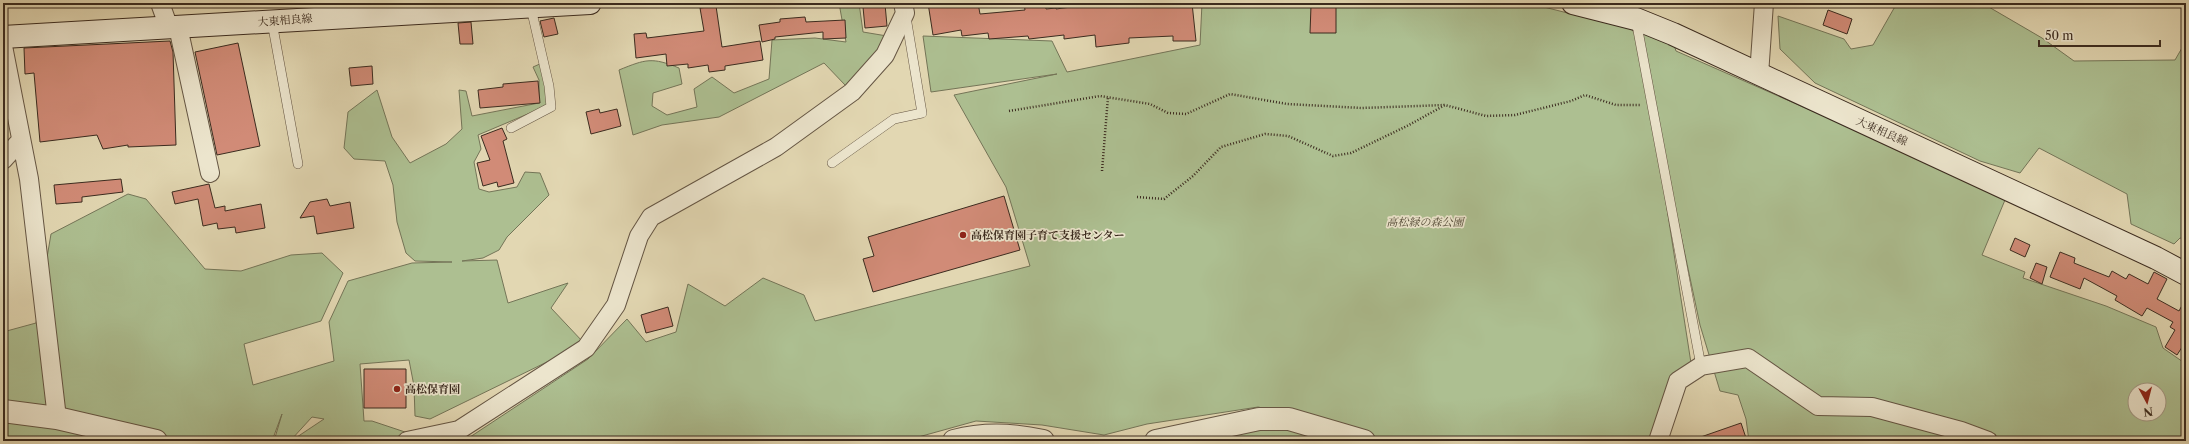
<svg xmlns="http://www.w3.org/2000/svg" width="2189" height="444" font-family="'Libre Caslon Text','Noto Serif JP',serif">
  <rect width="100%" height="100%" fill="#e2d7b2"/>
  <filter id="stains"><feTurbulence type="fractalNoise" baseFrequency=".005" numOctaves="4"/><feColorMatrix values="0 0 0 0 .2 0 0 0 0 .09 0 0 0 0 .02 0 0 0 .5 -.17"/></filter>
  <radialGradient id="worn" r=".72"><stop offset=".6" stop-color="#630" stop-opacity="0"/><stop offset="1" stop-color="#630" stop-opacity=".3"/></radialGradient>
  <path fill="#adbf91" stroke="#747558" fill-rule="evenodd" d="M839 3H859L863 32 887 36 877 55 846 86 824 63 719 117 662 125 633 135 619 70C646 59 652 57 679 68L682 84 653 93 652 106 667 115 697 107 694 89 712 77 734 93 769 79 772 40 815 38 846 42Z
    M1202 3H1528L1631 29 1639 38 1644 31 1672 39 1676 51 1851 128 2005 200 1982 255 2025 272 2023 278 2106 306 2156 327 2163 348 2186 364V441H1749L1746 419 1738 395 1720 391 1700 325 1644 61 1691 363 1671 376 1649 441H1203L1277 411 1258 407 1147 424 1104 435 1042 425 976 421 904 441H451L470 437 588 359 627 319 646 342 676 332 688 284 725 306 763 278 804 295 815 321 1030 266 1006 187 954 95 1057 74 931 92 923 36 1052 41 1067 72 1200 45ZM2135 390H2159V414H2135Z
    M1897 3H1982L2042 38 2074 61 2175 60 2186 41V239L2180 238 2174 244 2131 224 2127 194 2039 148 2020 173 1980 161 1815 83 1780 49 1778 16 1844 39 1851 49 1873 45Z
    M542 63 549 105 478 135 481 149 474 162 479 189 489 192 517 187 525 172 540 173 549 195 507 237 499 250 483 258 462 261 497 260 508 303 568 283 551 308 583 342 549 361 430 419 415 416 414 386 409 360 360 364 364 421H372L432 441H274L282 414 272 441H3V332L36 323 51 234 128 194 146 199 205 269 241 271 291 255 322 253 343 273 321 321 244 344 253 385 334 361 329 322 348 281 412 263 452 262 415 261 406 253 397 222 393 185 385 161 354 159 344 148 348 112 377 90 392 137 410 163 446 144 462 129 459 90 466 91 472 116 539 103V80L533 67ZM312 417 324 419 291 441V440Z"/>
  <path fill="#d18b77" stroke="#3b2b1f" d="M928 3H961V5L978 3 980 14 1025 10 1024 3H1045L1046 9 1056 8V9L1101 3H1192L1196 41H1173V36L1129 38V43L1096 47 1095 35 1064 39V35L1029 39 1028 36 989 39 988 33 962 36 961 30 933 35Z
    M885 4 887 26 865 28 863 7Z
    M716 6 722 47 760 41 763 60 725 66V70L709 72 708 65 688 68V64L667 66 666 54 636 58 634 34 646 33 647 38 704 31 700 8Z
    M1311 6H1336V33H1310Z
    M1828 10 1852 19 1847 34 1823 25Z
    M805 17 806 22 845 20 846 38 823 39V32L775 37V39L762 42 759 25 780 22V19Z
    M554 18 558 34 544 37 540 21Z
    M471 22 473 44H460L458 23Z
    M170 41 173 52 176 145 128 147V145L103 149 97 135 40 142 34 73 25 74 24 48Z
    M238 43 260 146 217 155 195 52Z
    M372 66 373 84 351 86 349 68Z
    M538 81 540 103 480 108 478 90 503 87V84Z
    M599 109 600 113 617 109 621 126 591 134 586 112Z
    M502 128 507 139 503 141 514 183 498 187 497 182 483 186 477 163 490 160 481 136Z
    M121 179 123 192 82 197V202L56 204 54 185Z
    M209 184 215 208 225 206V211L261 204 265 228 236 233 235 227 218 229 217 223 203 226 198 199 175 204 172 192Z
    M1004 196 1020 250 873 292 863 259 874 256 868 237Z
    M327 199 330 206 350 202 354 228 317 234 314 216 300 218 310 202Z
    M2015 238 2030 245 2025 257 2010 250Z
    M2060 252 2075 258 2074 263 2109 277 2112 271 2126 279 2129 274 2148 284 2154 272 2167 279 2157 299 2179 311 2186 298V341L2177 355 2165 347 2175 330 2170 327 2173 322 2147 308 2142 316 2115 300 2117 296 2084 278 2080 289 2050 277Z
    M2036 263 2047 267 2042 284 2030 278Z
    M668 307 673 326 646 333 641 315Z
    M364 369H406V408H364Z
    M1741 423 1747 441H1696L1695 439Z"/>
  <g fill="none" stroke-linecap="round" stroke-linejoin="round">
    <defs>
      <path id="service" d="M1636 20 1701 366
        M272 22 298 164
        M511 128 551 107 549 86 531 8
        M832 163 894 119 922 113 906 17"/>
      <path id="minor" d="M160 3 169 28
        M178 27 210 173
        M3 46 29 179 57 418
        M1759 75 1764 3
        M3 160 21 140
        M407 441 459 430 586 348 616 305 639 236 651 217 776 147 852 92 885 55 905 13 903 3
        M1658 441 1678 381 1701 366 1748 358 1818 406 1872 407 1961 431 1988 441"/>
      <path id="tertiary" d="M3 411 57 418 156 441
        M954 441C984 433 1012 434 1043 441
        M1156 441 1259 419H1289L1364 441"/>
      <path id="secondary" d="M1573 3 1636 19 1673 34 2156 258 2186 274
        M3 37 590 3"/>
    </defs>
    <use href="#service" stroke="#655644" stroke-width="10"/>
    <use href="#minor" stroke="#655644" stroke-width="20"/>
    <use href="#tertiary" stroke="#655644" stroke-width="24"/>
    <use href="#secondary" stroke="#3b2b1f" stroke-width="24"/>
    <path stroke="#3b2b1f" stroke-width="2.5" stroke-dasharray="1 2" stroke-linecap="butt" d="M1009 111 1100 96 1150 104 1168 113 1186 114 1230 94 1287 104 1362 108 1445 105 1486 116 1515 115 1571 101 1585 95 1616 105H1641
      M1102 171 1108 97
      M1137 197 1164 199 1193 176 1221 147 1265 134 1288 136 1333 156 1351 153 1409 125 1445 105"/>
    <use href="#service" stroke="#ece5cd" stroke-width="9"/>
    <use href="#minor" stroke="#ece5cd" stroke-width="18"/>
    <use href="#tertiary" stroke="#ece5cd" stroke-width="22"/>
    <use href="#secondary" stroke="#ece5cd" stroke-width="22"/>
  </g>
  <g fill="#8f2418" stroke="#ece5cd" stroke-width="1.5">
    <circle cx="963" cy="235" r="4"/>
    <circle cx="397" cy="389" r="4"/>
  </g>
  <g text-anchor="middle" stroke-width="3.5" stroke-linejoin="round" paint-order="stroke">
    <g font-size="11" fill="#3b2b1f" stroke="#ece5cd">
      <text transform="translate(285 20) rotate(-4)" y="4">大東相良線</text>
      <text transform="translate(1882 131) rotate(24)" y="4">大東相良線</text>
    </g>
    <g font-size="11" font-style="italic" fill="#524936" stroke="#ece5cd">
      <text x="1425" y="226">高松緑の森公園</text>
    </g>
    <g font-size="11" font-weight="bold" fill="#3b2b1f" stroke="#ece5cd" text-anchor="start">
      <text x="971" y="239">高松保育園子育て支援センター</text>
      <text x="405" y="393">高松保育園</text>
    </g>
  </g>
  <rect width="2189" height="444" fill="none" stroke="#e2d7b2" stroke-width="16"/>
  <rect x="4" y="4" width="2181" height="436" fill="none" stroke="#3b2b1f" stroke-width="2"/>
  <rect x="8" y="8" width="2173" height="428" fill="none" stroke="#3b2b1f"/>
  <g transform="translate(2147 402) rotate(173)"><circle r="19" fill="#ece5cd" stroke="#a59b87"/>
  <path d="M0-3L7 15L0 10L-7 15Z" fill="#8f2418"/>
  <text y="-6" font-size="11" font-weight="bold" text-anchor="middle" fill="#3b2b1f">N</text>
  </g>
  <path d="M2039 40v6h121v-6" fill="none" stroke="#3b2b1f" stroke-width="2"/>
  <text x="2045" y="40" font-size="12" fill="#3b2b1f" stroke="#ece5cd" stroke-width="3" paint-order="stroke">50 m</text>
  <rect width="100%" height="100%" filter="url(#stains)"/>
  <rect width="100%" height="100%" fill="url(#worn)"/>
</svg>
